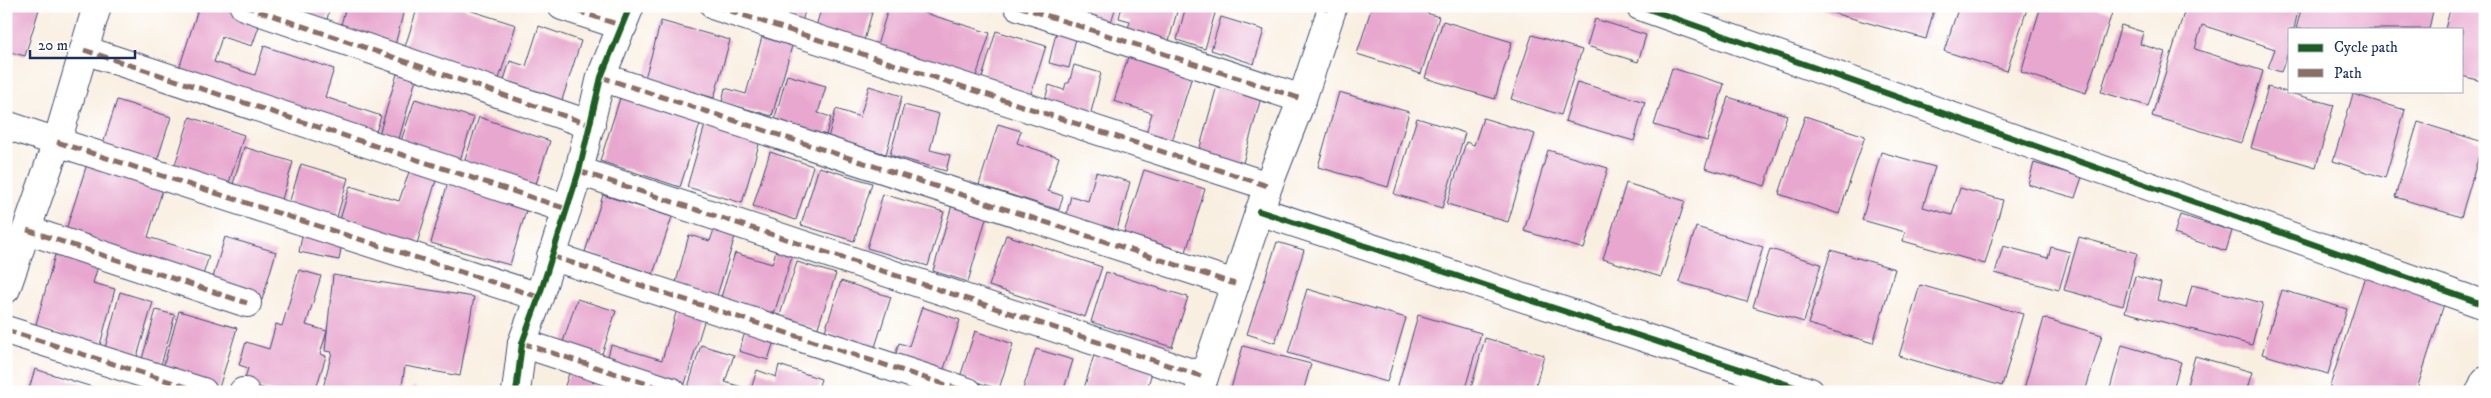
<svg xmlns="http://www.w3.org/2000/svg" width="2491" height="398" font-family="'IM FELL DW Pica',serif">
  <rect width="100%" height="100%" fill="#fff"/>
  <filter id="ink" filterUnits="userSpaceOnUse"><feTurbulence type="fractalNoise" baseFrequency=".02" numOctaves="2"/><feDisplacementMap in="SourceGraphic" scale="10" xChannelSelector="R" yChannelSelector="G"/><feConvolveMatrix kernelMatrix="1 2 1 2 8 2 1 2 1" color-interpolation-filters="sRGB"/></filter>
  <filter id="wash" filterUnits="userSpaceOnUse"><feTurbulence type="fractalNoise" baseFrequency=".0096" numOctaves="4" result="noise"/><feDisplacementMap in="SourceGraphic" scale="20" xChannelSelector="R" yChannelSelector="G"/><feGaussianBlur stdDeviation="1.12" result="paint"/><feColorMatrix in="noise" values="0 0 0 0 0 0 0 0 0 0 0 0 0 0 0 0 0 1.4 0 .05"/><feComposite in="paint" operator="in"/></filter>
  <g filter="url(#wash)">
    <rect width="100%" height="100%" fill="#f9efe1"/>
    <g id="blocks">
      <path fill="#e8a7cf" d="M6 6H40L25 56 6 51Z
        M199 6H225L262 18 252 46 222 37 214 62 255 75 264 46 334 69 325 97 381 116 374 138 177 75Z
        M275 6H330L327 20Z
        M346 6H405L395 45 340 29Z
        M418 6H456L516 25 498 82 403 53Z
        M763 6H806L801 27 760 17Z
        M822 6H874L862 47 814 33Z
        M889 6H902L990 33 974 83 875 52Z
        M1030 6H1116L1109 29Z
        M1122 6 1178 8 1167 48 1126 37 1130 21 1119 18Z
        M1186 6H1217L1205 49 1177 40Z
        M1372 6H1405L1439 17 1421 74 1357 54Z
        M1808 6H1935L1926 39Z
        M1959 6H2028L2007 71 1944 51Z
        M2041 6H2090L2112 13 2086 93 2021 72Z
        M2186 6H2299L2294 29H2290V47L2281 72 2268 68 2275 49 2202 25 2195 49 2263 71 2241 143 2152 116Z
        M2302 6H2434L2429 29H2296Z
        M2451 6 2485 7V82L2462 76V29H2445Z
        M1221 17 1264 30 1254 64 1211 50Z
        M1595 19 1646 35 1638 62 1587 46Z
        M661 21 730 40 714 98 645 78Z
        M1443 21 1512 42 1495 99 1425 78Z
        M2121 25 2143 32 2140 44 2165 52 2148 106 2101 92Z
        M539 26 581 41 562 100 504 80 510 61 526 66Z
        M1057 29 1077 34 1069 68 1049 63Z
        M996 31 1046 46 1029 100 980 85Z
        M1532 35 1582 50 1561 115 1511 99Z
        M762 37 792 46 772 116 722 102 725 88 746 94Z
        M1129 54 1193 73 1170 148 1144 140 1152 113 1114 101Z
        M1074 65 1101 73 1089 120 1043 107 1049 85 1064 90 1066 83H1069Z
        M1672 68 1724 84 1707 141 1654 125Z
        M397 74 416 79 397 146 377 141Z
        M787 75 826 86 818 113 831 117 826 135 774 121Z
        M1218 82 1262 94 1241 170 1197 158Z
        M1577 82 1645 102 1634 141 1565 121Z
        M869 86 902 96 886 154 828 138 836 109 860 117Z
        M2268 87 2334 105 2316 167 2251 148Z
        M1339 92 1409 112 1388 187 1318 167Z
        M2353 94 2405 110 2385 178 2333 161Z
        M621 95 701 121 680 187 600 161Z
        M1728 97 1787 115 1765 186 1705 168Z
        M415 99 474 118 458 166 399 147Z
        M117 100 171 117 156 164 102 147Z
        M904 105 939 114 930 150 950 155 946 171 890 155Z
        M1805 116 1865 136 1839 214 1779 194Z
        M190 117 244 135 227 189 173 171Z
        M479 117 550 141 534 190 463 166Z
        M1417 118 1465 133 1442 208 1394 194Z
        M1483 118 1535 134 1508 222 1447 204 1466 142 1474 145Z
        M2418 122 2483 142 2461 217 2395 197Z
        M998 124 1021 131 1017 143 1059 157 1048 191 1063 196 1059 210 979 185Z
        M705 125 760 141 742 203 687 187Z
        M244 147 293 162 280 206 231 191Z
        M1548 150 1608 168 1584 249 1524 231Z
        M770 152 813 166 796 220 753 206Z
        M1881 152 1935 167 1923 207 1952 215 1960 188 2003 200 1985 264 1903 241 1905 232 1862 220Z
        M2034 163 2082 177 2075 198 2028 184Z
        M87 164 163 188 148 237 209 256 202 278 64 236Z
        M301 164 348 178 335 224 287 210Z
        M819 167 872 183 854 241 801 225Z
        M410 169 437 177 416 247 339 223 350 186 399 201Z
        M1144 170 1205 189 1186 252 1124 233Z
        M1096 172 1130 182 1117 230 1066 216 1071 196 1088 201Z
        M448 182 528 204 510 265 431 243Z
        M1626 183 1685 201 1661 277 1603 259Z
        M883 194 944 212 928 266 867 248Z
        M603 195 672 217 653 274 585 252Z
        M952 205 987 215 968 282 933 271Z
        M2180 215 2232 231 2226 251 2174 234Z
        M716 224 737 230 716 299 675 286 689 235 710 241Z
        M1696 227 1763 247 1747 302 1679 282Z
        M1006 235 1102 267 1085 317 989 286Z
        M302 236 342 243 339 260 299 252Z
        M225 237 276 252 262 300 211 284Z
        M2079 237 2137 253 2123 306 2064 290Z
        M780 238 796 243 773 317 720 300 735 253 772 264Z
        M1277 242 1304 250 1275 343 1247 334Z
        M2003 246 2048 258 2051 247 2070 252 2059 290 1995 273Z
        M1770 249 1821 264 1804 322 1753 307Z
        M1831 250 1895 269 1873 343 1808 324Z
        M55 255 98 266 93 283 115 289 100 345 35 328Z
        M797 262 836 274 817 330 779 318Z
        M299 270 321 276 306 325 327 331 320 354 326 356 315 392H275L244 382 248 368 239 365 246 342 269 349 276 324 282 326Z
        M1106 272 1188 297 1172 347 1091 322Z
        M333 275 474 297 460 376 405 366 401 392H322L332 352 325 351Z
        M2135 276 2161 283 2157 300 2186 308 2192 285 2263 303 2252 345 2125 312Z
        M2365 276 2445 301 2416 392H2328Z
        M841 281 891 297 875 347 825 331Z
        M1920 285 2023 314 2002 386 1899 356Z
        M1307 289 1406 318 1387 382 1288 353Z
        M2282 290 2347 309 2328 374 2262 354Z
        M120 292 153 302 137 357 105 348Z
        M577 299 616 311 600 360 561 348Z
        M678 306 706 315 684 387 606 364 611 345 662 360Z
        M922 307 960 320 943 372 895 356 899 343 909 346Z
        M156 310 175 315 161 365 142 359Z
        M179 311 237 328 219 388 162 371Z
        M1418 315 1481 333 1464 392H1405L1397 389Z
        M2044 318 2102 335 2085 392H2023Z
        M748 323 777 332 768 360 739 351Z
        M975 331 1013 344 999 389 960 377Z
        M1485 338 1544 355 1534 392H1470Z
        M701 345 734 355 725 382 745 388 744 392H702L688 387Z
        M2122 345 2181 362 2172 392H2109Z
        M1243 346 1311 364 1303 392H1230Z
        M1096 348 1154 366 1146 392H1083Z
        M1036 349 1073 360 1063 392H1022Z
        M2195 356 2252 372 2246 392H2185Z
        M572 364 621 379 617 392H563Z
        M779 365 821 379 817 392H750L757 370 776 377Z
        M35 369 105 391V392H28Z
        M413 387 429 391V392H411Z"/>
    </g>
  </g>
  <g filter="url(#ink)">
    <use href="#blocks" fill-opacity="0" stroke="#3c4c72" stroke-width="1"/>
    <g fill="none" stroke-linecap="round" stroke-linejoin="round">
      <defs>
        <path id="pedestrian" d="M244 6 591 125
          M562 6 623 26
          M715 6 1268 186
          M1018 6 1302 99
          M84 50 567 209
          M601 77 1235 284
          M57 142 539 297
          M579 171 1204 377
          M27 230 247 303
          M551 256 968 392
          M6 330 203 392
          M522 343 672 392
          M243 392H245"/>
        <path id="minor" d="M1640 6 2485 305
          M6 125 57 142
          M1259 211 1810 392
          M6 289 57 142 97 6
          M516 392 522 343 539 297 579 171 601 77 630 6
          M1199 392 1268 186 1302 99 1333 6
          M2480 392 2485 381"/>
      </defs>
      <use href="#pedestrian" stroke="#3c4c72" stroke-width="30"/>
      <use href="#minor" stroke="#3c4c72" stroke-width="30"/>
      <use href="#pedestrian" stroke="#fff" stroke-width="28"/>
      <use href="#minor" stroke="#fff" stroke-width="28"/>
      <path stroke="#8d6e63" stroke-width="5" stroke-dasharray="10 5" stroke-linecap="butt" d="M244 6 591 125
        M562 6 623 26
        M715 6 1268 186
        M1018 6 1302 99
        M1319 6 1332 11
        M84 50 567 209
        M601 77 1235 284
        M57 142 539 297
        M579 171 1204 377
        M27 230 247 303
        M551 256 968 392
        M6 330 203 392
        M522 343 672 392
        M243 392H245"/>
      <defs>
        <path id="cycleway" d="M1640 6 2485 305
          M1259 211 1810 392
          M516 392 522 343 539 297 579 171 601 77 630 6"/>
      </defs>
      <use href="#cycleway" stroke="#fff" stroke-width="9"/>
      <use href="#cycleway" stroke="#1b5e20" stroke-width="6"/>
    </g>
  </g>
  <rect width="2491" height="398" fill="none" stroke="#fff" stroke-width="25"/>
  <rect x="2288" y="28" width="175" height="65" fill="#ffffff" stroke="#a4acbf"/>
  <rect x="2298" y="44" width="25" height="8" fill="#1b5e20" stroke="#a4acbf"/>
  <text x="2334" y="52" font-size="15" fill="#1b2f5e">Cycle path</text>
  <rect x="2298" y="69" width="25" height="8" fill="#8d6e63" stroke="#a4acbf"/>
  <text x="2334" y="78" font-size="15" fill="#1b2f5e">Path</text>
  <path d="M30 50v8h105v-8" fill="none" stroke="#1b2f5e" stroke-width="2.5"/>
  <text x="38" y="50" font-size="15" fill="#1b2f5e" stroke="#ffffff" stroke-width="4" paint-order="stroke">20 m</text>
</svg>
